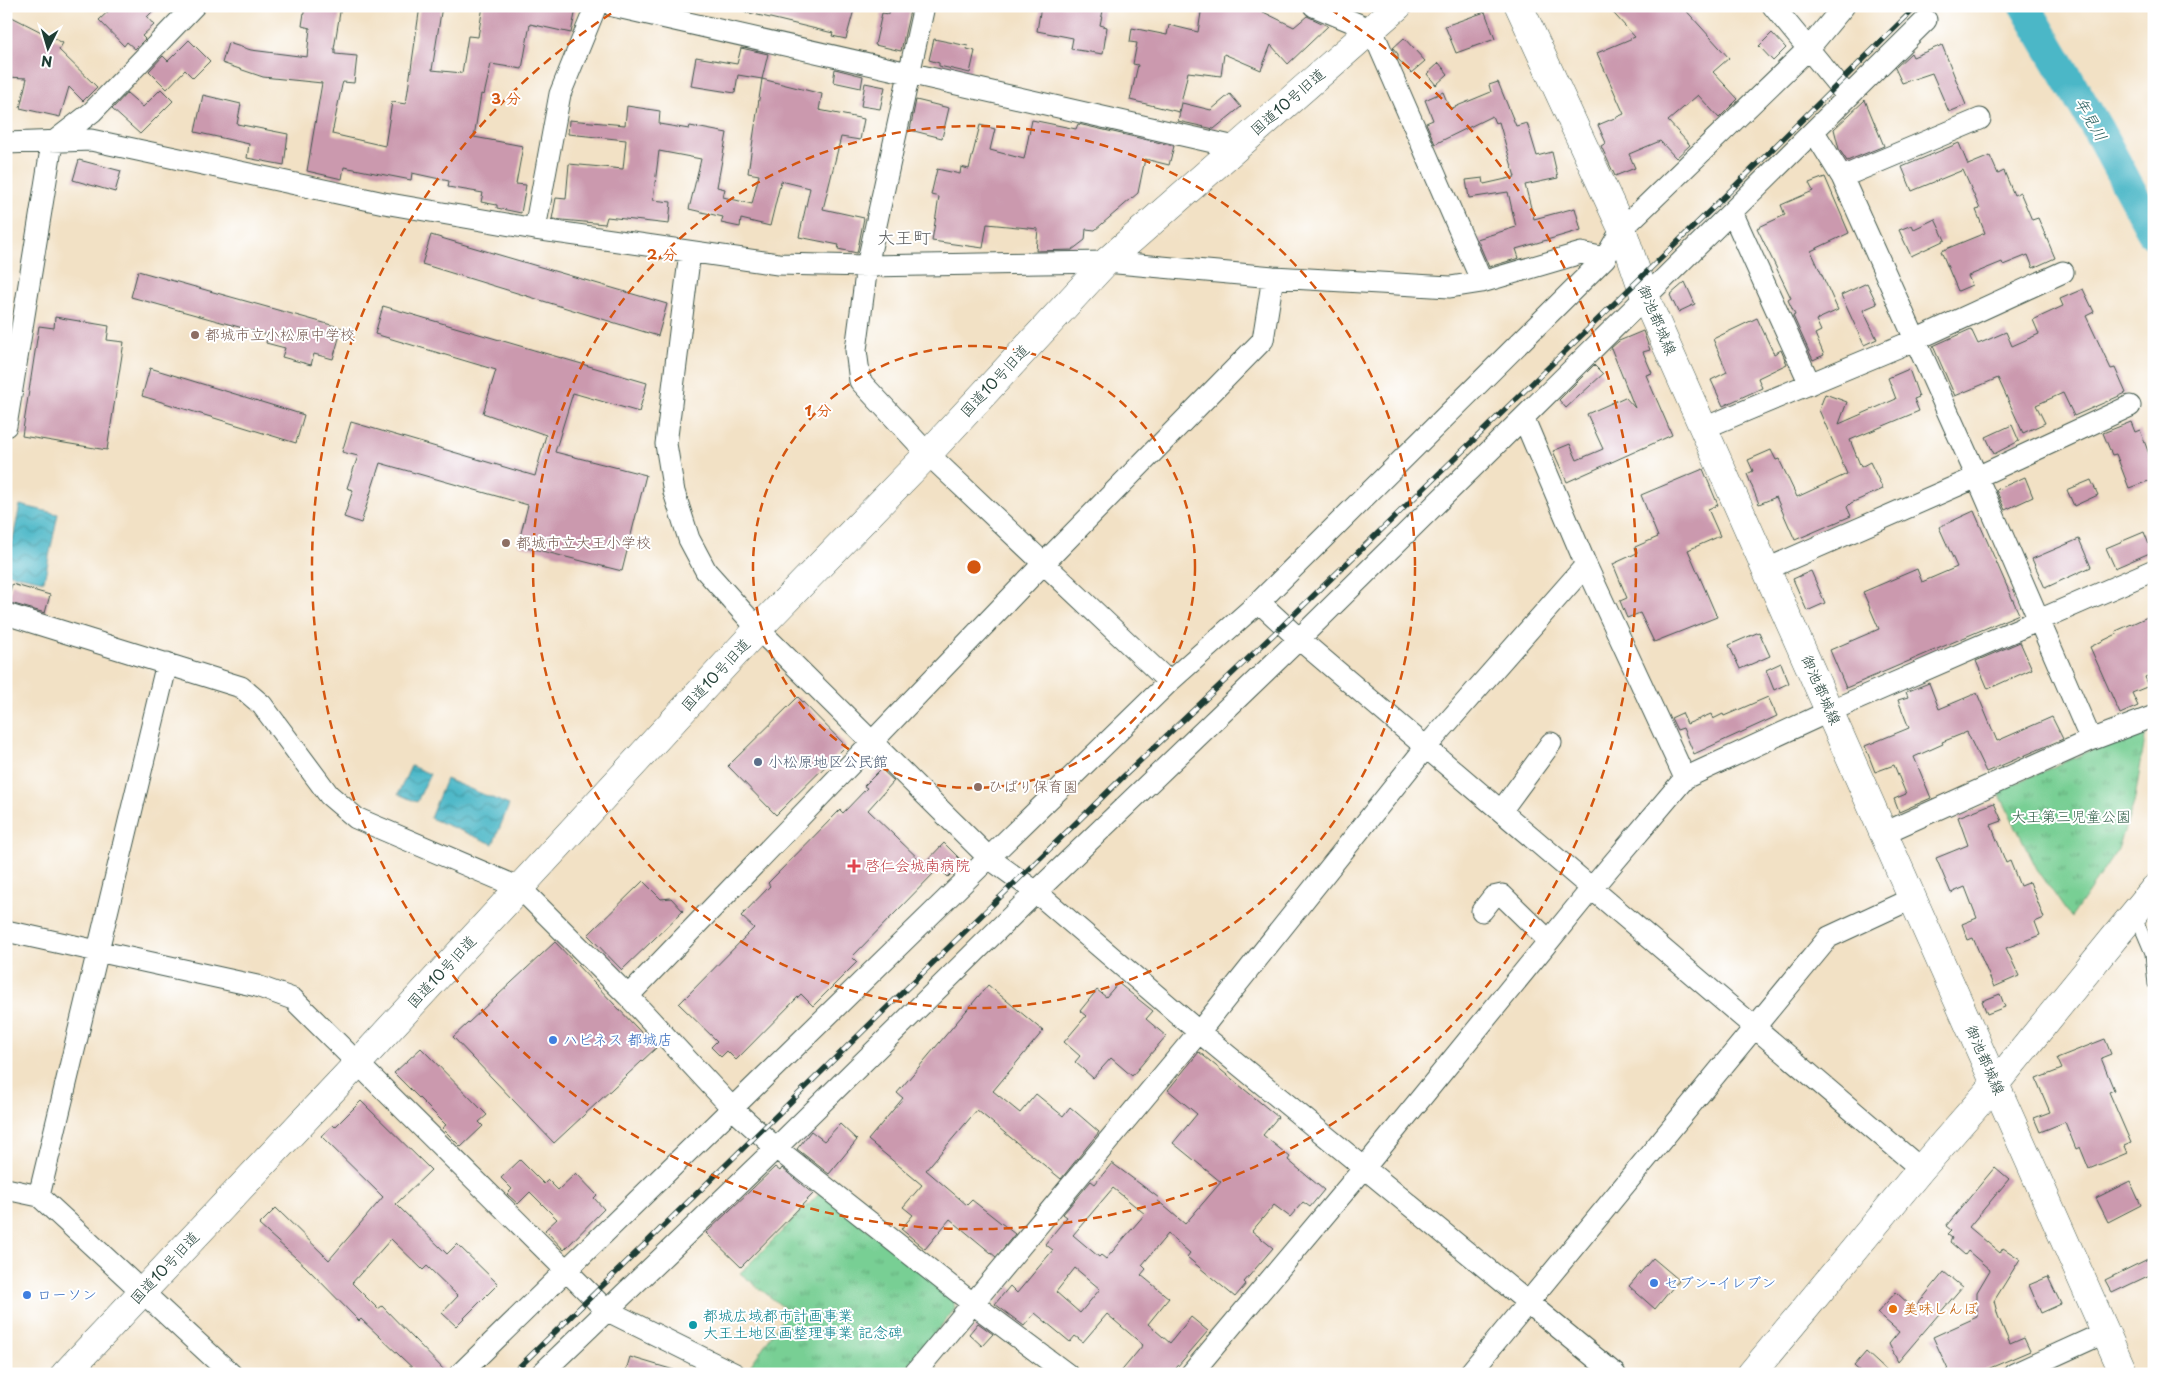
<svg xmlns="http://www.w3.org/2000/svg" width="2160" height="1380" font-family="'Playpen Sans','Klee One',sans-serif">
  <defs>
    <pattern id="park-tufts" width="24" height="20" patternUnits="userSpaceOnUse" patternTransform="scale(1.25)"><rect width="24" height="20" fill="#78cf94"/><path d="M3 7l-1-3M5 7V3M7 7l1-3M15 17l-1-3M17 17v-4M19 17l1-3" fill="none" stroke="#62a97a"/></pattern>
    <pattern id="water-waves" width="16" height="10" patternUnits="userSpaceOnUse" patternTransform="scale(1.25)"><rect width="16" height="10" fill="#4bb7c7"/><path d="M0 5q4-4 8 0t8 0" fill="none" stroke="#3e96a2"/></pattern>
  </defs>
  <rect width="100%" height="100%" fill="#fff"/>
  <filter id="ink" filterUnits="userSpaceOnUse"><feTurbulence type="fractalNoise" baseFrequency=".02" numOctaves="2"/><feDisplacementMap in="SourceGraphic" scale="10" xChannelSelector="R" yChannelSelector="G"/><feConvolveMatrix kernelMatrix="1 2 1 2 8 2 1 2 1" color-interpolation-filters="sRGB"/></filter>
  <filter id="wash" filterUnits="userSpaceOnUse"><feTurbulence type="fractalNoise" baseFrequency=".0096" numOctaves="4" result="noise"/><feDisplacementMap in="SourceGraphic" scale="20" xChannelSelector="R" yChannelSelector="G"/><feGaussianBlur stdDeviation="1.12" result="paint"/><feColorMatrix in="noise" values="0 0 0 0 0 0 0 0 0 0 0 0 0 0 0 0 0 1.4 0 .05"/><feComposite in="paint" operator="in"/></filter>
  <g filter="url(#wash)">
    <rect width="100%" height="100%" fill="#f2e1c5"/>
    <path fill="url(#park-tufts)" stroke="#4c8664" d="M2147 726 2135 799 2118 849 2071 918 2037 869 1998 791Z
      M820 1193 953 1295 955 1309 901 1374H759L748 1369 788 1311 740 1273Z"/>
    <path fill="url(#water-waves)" stroke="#357a7e" d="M20 505 58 514 44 581 6 573Z
      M411 766 430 774 417 802 398 794Z
      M446 779 509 805 493 844 430 818Z"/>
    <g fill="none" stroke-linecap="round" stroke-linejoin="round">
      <path stroke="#4bb7c7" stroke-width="32" d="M2025 6 2098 130 2154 234"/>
    </g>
    <g id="blocks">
      <path fill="#cb99ae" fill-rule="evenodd" d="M114 6H158L147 17 154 25 142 36 145 39 135 49 127 42 124 46 99 20Z
        M305 6H341L334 49H335V54L357 56 354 83 343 82 342 85 332 134 385 146 392 102 406 104 420 6H442L432 70 462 73 468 36 478 37 483 6H564L576 9 571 33 530 24 522 69 491 64 484 95 481 94 474 137 523 146 516 184 526 185 521 213 497 208V205L481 202 483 193 448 187 449 181 412 173 411 180 344 167 342 179 307 171 322 83 263 77 222 63 228 43 251 50 307 57 310 28 302 26Z
        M745 6H855L846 39 832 36 833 33 745 12Z
        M890 6H911L901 51 875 45 882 13 889 14Z
        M1041 6H1104L1100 25 1107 27 1103 54 1071 49 1073 38 1037 31Z
        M1202 6H1251L1294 27 1307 16 1328 26 1288 64 1271 45 1261 70 1224 54 1221 76 1188 72 1179 112 1130 100 1138 65 1133 64 1137 43 1130 42 1132 28 1167 35 1169 25 1198 32Z
        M1607 6H1682L1729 58 1713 72 1738 99 1719 118 1698 95 1668 121 1690 145 1676 158 1660 141 1629 154 1635 168 1615 176 1601 146 1606 143 1598 125 1624 114 1597 53 1635 37Z
        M1485 12 1495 39 1456 53 1445 26Z
        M6 14 63 43 59 50 97 87 83 101 69 87 60 117 20 108 27 78 6 77Z
        M1772 33 1786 48 1773 61 1759 46Z
        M1404 38 1425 61 1411 73 1398 59V54L1393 48Z
        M934 39 968 46 967 49 975 51 970 73 939 66V63L929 60Z
        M189 40 210 61 193 78 185 70 167 89 149 71 163 56 168 61Z
        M1942 45 1966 105 1949 112 1932 73 1902 83 1895 68 1911 53 1913 57Z
        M741 48 768 54 762 79 738 75 735 93 691 86 696 57 737 64Z
        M1439 63 1448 74 1436 85 1427 74Z
        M835 69 863 76 861 88 833 82Z
        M762 79 822 94 819 110 864 119 860 140 841 137 823 209 864 218 857 253 838 249 839 245 799 237 810 188 781 181 770 226 741 219 740 227 721 223 723 217 689 209 701 159 659 151 653 200 671 202 669 224 607 217 605 224 552 219 556 198 566 199 569 164 623 169 626 140 568 134 569 120 625 125 627 106 660 111 659 124 689 129 690 126 727 133 717 187 725 189 723 197 752 204 759 175 748 173Z
        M1498 82 1516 126 1527 123 1537 156 1552 152 1558 178 1525 185 1534 219 1575 208 1581 230 1516 249 1519 258 1489 267 1477 239 1516 227 1508 192 1469 198 1466 180 1483 178 1484 184 1515 177 1499 122 1495 123 1492 116 1435 144 1426 123 1433 120 1425 100 1443 92 1450 109 1491 92 1489 85Z
        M865 83 885 87 880 109 861 106Z
        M161 89 173 101 140 134 112 109 127 93 143 107Z
        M1230 94 1241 107 1214 129 1178 121 1182 103 1211 110Z
        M203 95 241 104 237 124 288 134 284 165 247 158 249 144 195 132Z
        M916 100 949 108 942 138 910 130Z
        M1865 100 1884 146 1847 161 1839 149 1834 129Z
        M1032 120 1076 129 1078 124 1174 146 1169 165 1145 159 1138 193 1095 230 1086 229 1085 240 1072 250 1036 251 1038 229 987 224 983 248 932 241 939 197 931 195 937 169 960 174 961 167 969 169 980 125 995 129 990 150 1024 159Z
        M1959 143 1968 165 1990 156 1998 174 2004 171 2014 195 2020 192 2032 220 2038 218 2055 258 2033 268 2028 255 2003 265 2002 262 1968 276 1972 285 1958 291 1941 251 1985 233 1976 210 1980 209 1963 170 1912 191 1902 167Z
        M79 160 121 171 115 192 73 180Z
        M1825 177 1849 233 1811 251 1838 310 1816 320 1821 331 1815 334 1824 355 1813 360 1793 316 1795 315 1788 300 1791 298 1757 228 1785 215 1781 205 1813 191 1809 183Z
        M1935 219 1945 240 1911 256 1899 230 1912 225 1914 229Z
        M431 235 667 304 658 336 422 264Z
        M138 271 342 328 333 359 314 354 311 365 282 357 285 348 266 343 268 335 131 297Z
        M1685 282 1695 304 1678 312 1670 295Z
        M1867 283 1877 304 1863 310 1877 339 1864 345 1841 295Z
        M2083 289 2094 312 2086 316 2111 369 2115 368 2126 393 2074 416 2063 393 2036 405 2045 423 2023 433 1998 378 1955 396 1933 346 1971 329 1978 344 2006 332 2012 346 2039 334 2033 320 2063 306 2060 299Z
        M383 306 647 383 639 412 573 393 555 452 646 475 622 571 518 545 528 505 380 463 361 523 344 517 353 490 347 488 358 456 342 452 351 422 535 476 546 435 483 413 496 370 375 334Z
        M55 317 109 326 107 340 124 342 107 450 22 436 39 326 54 328Z
        M1757 318 1774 354 1781 350 1787 364 1758 378 1762 388 1723 406 1711 380 1727 372 1713 339Z
        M1643 331 1650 350 1643 352 1652 373 1646 375 1672 435 1567 482 1553 451 1570 444 1577 460 1603 449 1587 414 1625 397 1635 408 1611 348 1619 341Z
        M1594 365 1603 374 1566 408 1559 400Z
        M150 368 304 415 296 443 142 396Z
        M1909 369 1919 397 1914 399 1919 411 1850 440 1861 467 1870 462 1883 489 1851 503 1847 507 1851 516 1795 540 1776 497 1759 504 1747 474 1753 471 1748 460 1771 450 1776 460 1779 459 1797 497 1847 474 1819 410 1825 394 1847 402 1839 424 1896 399 1888 378Z
        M2131 422 2135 432 2140 430 2154 467V479L2129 488 2116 454 2112 455 2103 433Z
        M2012 425 2019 441 1994 454 1986 437Z
        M1703 469 1718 505 1708 509 1720 536 1688 550 1717 617 1654 642 1640 613 1627 618 1620 601 1627 598 1613 564 1637 553 1635 547 1658 537 1641 495Z
        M2025 477 2033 497 2005 510 1996 490Z
        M2091 480 2098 495 2074 506 2067 490Z
        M1974 511 2019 614 1846 688 1830 650 1879 629 1863 592 1917 569 1922 582 1957 567 1939 527Z
        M2144 532 2152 552 2115 568 2106 548Z
        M2079 539 2091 567 2045 588 2032 559Z
        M1811 571 1825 603 1807 611 1793 579Z
        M12 584 50 595 45 613 7 602Z
        M2154 614V673L2145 677 2149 686 2132 693 2138 706 2120 714 2090 647 2117 634 2116 631Z
        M1759 632 1770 656 1740 669 1729 645Z
        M2020 642 2032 669 1988 689 1976 661Z
        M1781 663 1789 683 1774 690 1766 670Z
        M1929 683 1939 709 1977 693 1997 741 2052 717 2063 739 1986 772 1967 732 1942 742 1943 744 1914 757 1931 798 1899 812 1894 799 1906 794 1894 765 1875 772 1865 746 1909 728 1898 700 1908 697 1906 692Z
        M798 697 846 746 776 815 728 766Z
        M1768 697 1777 716 1694 754 1683 728 1677 730 1671 718 1682 713 1687 724 1711 714 1713 719 1723 714 1724 716Z
        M881 769 894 781 868 810 924 864 944 843 963 862 948 877 939 868 852 957 857 962 813 1006 801 994 736 1060 727 1051 721 1057 711 1047 717 1041 679 1004 754 928 741 916 770 886 768 883 840 810 843 813 867 788 864 786Z
        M1994 803 2002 821 1991 825 2006 863 2010 861 2020 886 2030 882 2044 918 2035 922 2040 935 2006 948 2019 976 1994 987 1973 938 1968 940 1962 924 1977 918 1965 887 1951 893 1936 858 1968 845 1958 817Z
        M643 881 661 899 671 898 683 911 622 970 588 935Z
        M555 942 656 1048 554 1143 453 1037Z
        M1118 983 1153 1011 1146 1019 1166 1036 1132 1076 1111 1058 1093 1078 1075 1062 1080 1056 1064 1042 1086 1016 1080 1011 1097 990 1106 997Z
        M988 985 1043 1031 993 1091 1020 1113 1036 1094 1063 1116 1070 1107 1099 1132 1061 1179 977 1110 926 1170 967 1205 972 1200 1015 1234 996 1257 950 1219 925 1249 901 1229 913 1215 903 1207 922 1185 868 1140 903 1098 897 1093Z
        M2000 994 2005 1007 1987 1014 1982 1001Z
        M2105 1039 2111 1054 2101 1058 2114 1090 2109 1092 2131 1143 2124 1146 2127 1153 2089 1169 2080 1147 2076 1149 2065 1122 2040 1132 2034 1118 2050 1112 2036 1079 2062 1069 2057 1058Z
        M421 1048 487 1115 479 1122 483 1126 461 1147 442 1128 446 1125 394 1073Z
        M1199 1052 1278 1117 1263 1135 1290 1157 1288 1160 1324 1190 1310 1207 1303 1202 1290 1217 1274 1205 1252 1231 1273 1248 1244 1282 1246 1284 1235 1297 1187 1257 1190 1253 1168 1234 1142 1265 1146 1269 1141 1275 1169 1298 1148 1324 1170 1343 1191 1317 1208 1331 1171 1374H1119L1143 1345 1107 1314 1083 1342 1075 1336 1070 1342 1035 1313 1024 1326 995 1304 1010 1286 1017 1293 1053 1250 1045 1244 1067 1217 1063 1214 1091 1181 1095 1184 1112 1163 1159 1198 1157 1200 1185 1224 1221 1182 1173 1143 1197 1114 1168 1090ZM1113 1188 1145 1214 1106 1259 1101 1255 1099 1257 1073 1235ZM1075 1268 1100 1289 1080 1313 1056 1292Z
        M361 1101 431 1170 396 1204 447 1254 457 1244 498 1284 456 1326 442 1313 458 1296 427 1266 423 1270 391 1239 352 1283 378 1309 382 1306 448 1374H419L361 1319 359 1321 305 1266 259 1225 276 1208 329 1260 383 1197 321 1136 333 1125 335 1127Z
        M840 1124 857 1140 829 1174 797 1149 811 1131 824 1141Z
        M520 1160 544 1184 548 1180 558 1190 576 1173 597 1195 594 1198 604 1209 564 1250 545 1230 557 1219 530 1192 518 1204 507 1194 512 1189 501 1178Z
        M775 1167 780 1171 782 1168 813 1194 741 1267 706 1233Z
        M1995 1167 2009 1179 1969 1227 2000 1253 2003 1248 2020 1259 1994 1301 1998 1316 2010 1344 2024 1338 2030 1351 1976 1374H1950L1933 1337 1977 1317V1292L1990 1270 1968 1251 1965 1255 1950 1242 1952 1238 1947 1234 1951 1230 1946 1226Z
        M2130 1181 2141 1205 2108 1222 2096 1198Z
        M2154 1256V1273L2112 1293 2105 1280Z
        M1653 1258 1679 1280 1655 1309 1629 1286Z
        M1944 1272 1962 1287 1898 1362 1889 1344 1899 1332 1877 1313 1896 1292 1914 1309Z
        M2048 1277 2061 1304 2041 1313 2029 1285Z
        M978 1323 993 1334 982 1346 969 1334Z
        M1866 1352 1890 1374H1863L1854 1366Z
        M630 1357 674 1370 673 1374H625Z"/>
    </g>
  </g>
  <g filter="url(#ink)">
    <use href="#blocks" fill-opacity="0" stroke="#3f564a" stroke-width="1"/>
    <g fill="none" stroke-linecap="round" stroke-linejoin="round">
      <defs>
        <path id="lane" d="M2135 915 2151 953 2154 984"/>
        <path id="street" d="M613 6 1235 147
          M924 6 867 266 856 350 860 381 928 454 1169 682
          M1314 6 1372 30 1482 282
          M1848 97 1926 20
          M1814 132 1842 177 1980 119
          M6 143 91 140 384 203 535 229 778 264 867 266 1106 262 1273 277 1450 287 1482 282 1581 253 1605 258
          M1842 177 1977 477 2091 740 1884 833
          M1732 212 1810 384
          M535 229 560 94 596 6
          M690 252 666 444 674 492 689 539 706 571 758 629 989 858 1036 892 1199 1032 1615 1374
          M1524 419 1586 565 1685 778
          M6 426 52 143 92 112 194 6
          M1704 428 1915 340 2063 272
          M1767 569 1977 477 2130 406
          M1259 602 1299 639 1921 1169
          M6 614 241 687 262 705 329 795 356 818 520 888 628 996 733 1109 776 1148 972 1303 1067 1374
          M2091 740 2154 716
          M1501 811 1551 743
          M1482 911 1493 897 1502 895 1549 941
          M6 931 257 986 293 999 606 1310 735 1374
          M628 996 1044 563 1263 340 1273 277
          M6 1189 39 1196 231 1374
          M39 1196 167 663
          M460 1374 1169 682 1259 602 1605 258 1622 229 1809 48 1844 6
          M541 1374 776 1148 1036 892 1299 639 1848 97 1773 6
          M914 1374 1199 1032 1426 747 1586 565
          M1191 1374 1365 1167 1592 888 1685 778 1830 711 2154 570
          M1469 1374 1829 937 1913 898
          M2014 1374 2104 1333"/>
        <path id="secondary" d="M65 1374 358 1063 758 629 928 454 1106 262 1398 6
          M1751 1374 1921 1169 1996 1083 2154 889"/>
        <path id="primary" d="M1519 6 1622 229 1645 297 2124 1374"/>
      </defs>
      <use href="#lane" stroke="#3f564a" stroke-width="13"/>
      <use href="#street" stroke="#3f564a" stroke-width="23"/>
      <use href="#secondary" stroke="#3f564a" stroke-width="29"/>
      <use href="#primary" stroke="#3f564a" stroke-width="29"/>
      <use href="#lane" stroke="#fff" stroke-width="11"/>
      <use href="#street" stroke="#fff" stroke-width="21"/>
      <use href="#secondary" stroke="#fff" stroke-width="28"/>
      <use href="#primary" stroke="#fff" stroke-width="28"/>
      <defs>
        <path id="rail" d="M512 1374 1123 777 1275 633 1725 196 1917 6"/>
      </defs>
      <use href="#rail" stroke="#1f3d34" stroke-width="5.5"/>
      <use href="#rail" stroke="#fff" stroke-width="4" stroke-dasharray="11" stroke-linecap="butt"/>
    </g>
  </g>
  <g fill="none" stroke="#d45610" stroke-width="2.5" stroke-dasharray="9 6">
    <circle cx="974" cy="567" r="221"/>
    <circle cx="974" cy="567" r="441"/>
    <path d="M1330 9A662 662 0 1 1 618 9"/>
  </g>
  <g fill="#8d6e63" stroke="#fff" stroke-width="2">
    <circle cx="195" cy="335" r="5"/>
    <circle cx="506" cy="543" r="5"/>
    <circle cx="978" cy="787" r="5"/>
  </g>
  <circle fill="#5c6f8a" stroke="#fff" stroke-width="2" cx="758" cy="762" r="5"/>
  <path fill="#e0444e" stroke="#fff" stroke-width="2" d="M851.5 858.5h5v5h5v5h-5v5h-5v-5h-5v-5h5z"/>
  <g fill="#3f7fe0" stroke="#fff" stroke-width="2">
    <circle cx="553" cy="1040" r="5"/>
    <circle cx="1654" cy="1283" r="5"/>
    <circle cx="27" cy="1295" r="5"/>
  </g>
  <circle fill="#e8710a" stroke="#fff" stroke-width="2" cx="1893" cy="1309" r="5"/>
  <circle fill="#0f9aa8" stroke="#fff" stroke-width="2" cx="693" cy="1325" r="5"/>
  <g text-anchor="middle" stroke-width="4" stroke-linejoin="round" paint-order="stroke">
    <g font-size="15" fill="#1f3d34" stroke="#fff">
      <text transform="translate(1288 102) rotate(-41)" y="5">国道10号旧道</text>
      <text transform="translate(1657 320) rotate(67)" y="5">御池都城線</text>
      <text transform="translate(995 381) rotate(-47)" y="5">国道10号旧道</text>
      <text transform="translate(716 675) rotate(-47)" y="5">国道10号旧道</text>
      <text transform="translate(1821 690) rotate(66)" y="5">御池都城線</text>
      <text transform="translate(442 972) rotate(-47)" y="5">国道10号旧道</text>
      <text transform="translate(1985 1060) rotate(66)" y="5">御池都城線</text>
      <text transform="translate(165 1268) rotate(-47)" y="5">国道10号旧道</text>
    </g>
    <g font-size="15" fill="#785e54" stroke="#fff" text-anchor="start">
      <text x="205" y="340">都城市立小松原中学校</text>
      <text x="516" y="548">都城市立大王小学校</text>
      <text x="988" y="792">ひばり保育園</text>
    </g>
    <g font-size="15" fill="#4e5e75" stroke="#fff" text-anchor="start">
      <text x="768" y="767">小松原地区公民館</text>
    </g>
    <g font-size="15" fill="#35624c" stroke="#fff">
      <text x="2071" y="822">大王第三児童公園</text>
    </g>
    <g font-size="15" fill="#be3a42" stroke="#fff" text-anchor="start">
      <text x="865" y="871">啓仁会城南病院</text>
    </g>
    <g font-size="15" fill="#366cbe" stroke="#fff" text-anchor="start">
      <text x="563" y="1045">ハピネス 都城店</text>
      <text x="1664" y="1288">セブン-イレブン</text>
      <text x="37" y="1300">ローソン</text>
    </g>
    <g font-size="15" fill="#c56008" stroke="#fff" text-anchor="start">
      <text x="1903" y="1314">美味しんぼ</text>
    </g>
    <g font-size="15" fill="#0d838f" stroke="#fff" text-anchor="start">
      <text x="703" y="1321">都城広域都市計画事業<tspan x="703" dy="17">大王土地区画整理事業 記念碑</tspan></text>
    </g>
    <g font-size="16" font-style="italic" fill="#2c6260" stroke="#fff">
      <text transform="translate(2091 119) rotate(60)" y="6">年見川</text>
    </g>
    <g font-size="18" fill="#5b5d5f" stroke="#fff">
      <text x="904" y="244">大王町</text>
    </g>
  </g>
  <circle cx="974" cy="567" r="8" fill="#d45610" stroke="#fff" stroke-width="2.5"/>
  <g font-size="15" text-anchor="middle" font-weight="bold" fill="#d45610" stroke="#fff" stroke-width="4" stroke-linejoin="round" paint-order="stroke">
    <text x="506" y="104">3 分</text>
    <text x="662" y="260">2 分</text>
    <text x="818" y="416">1 分</text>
  </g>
  <rect width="2160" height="1380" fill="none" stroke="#fff" stroke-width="25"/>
  <g transform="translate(48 48) rotate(185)" stroke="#ffffff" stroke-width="4" paint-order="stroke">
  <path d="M0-4L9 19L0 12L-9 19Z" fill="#1f3d34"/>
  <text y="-8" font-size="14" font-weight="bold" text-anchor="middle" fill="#1f3d34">N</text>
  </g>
</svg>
